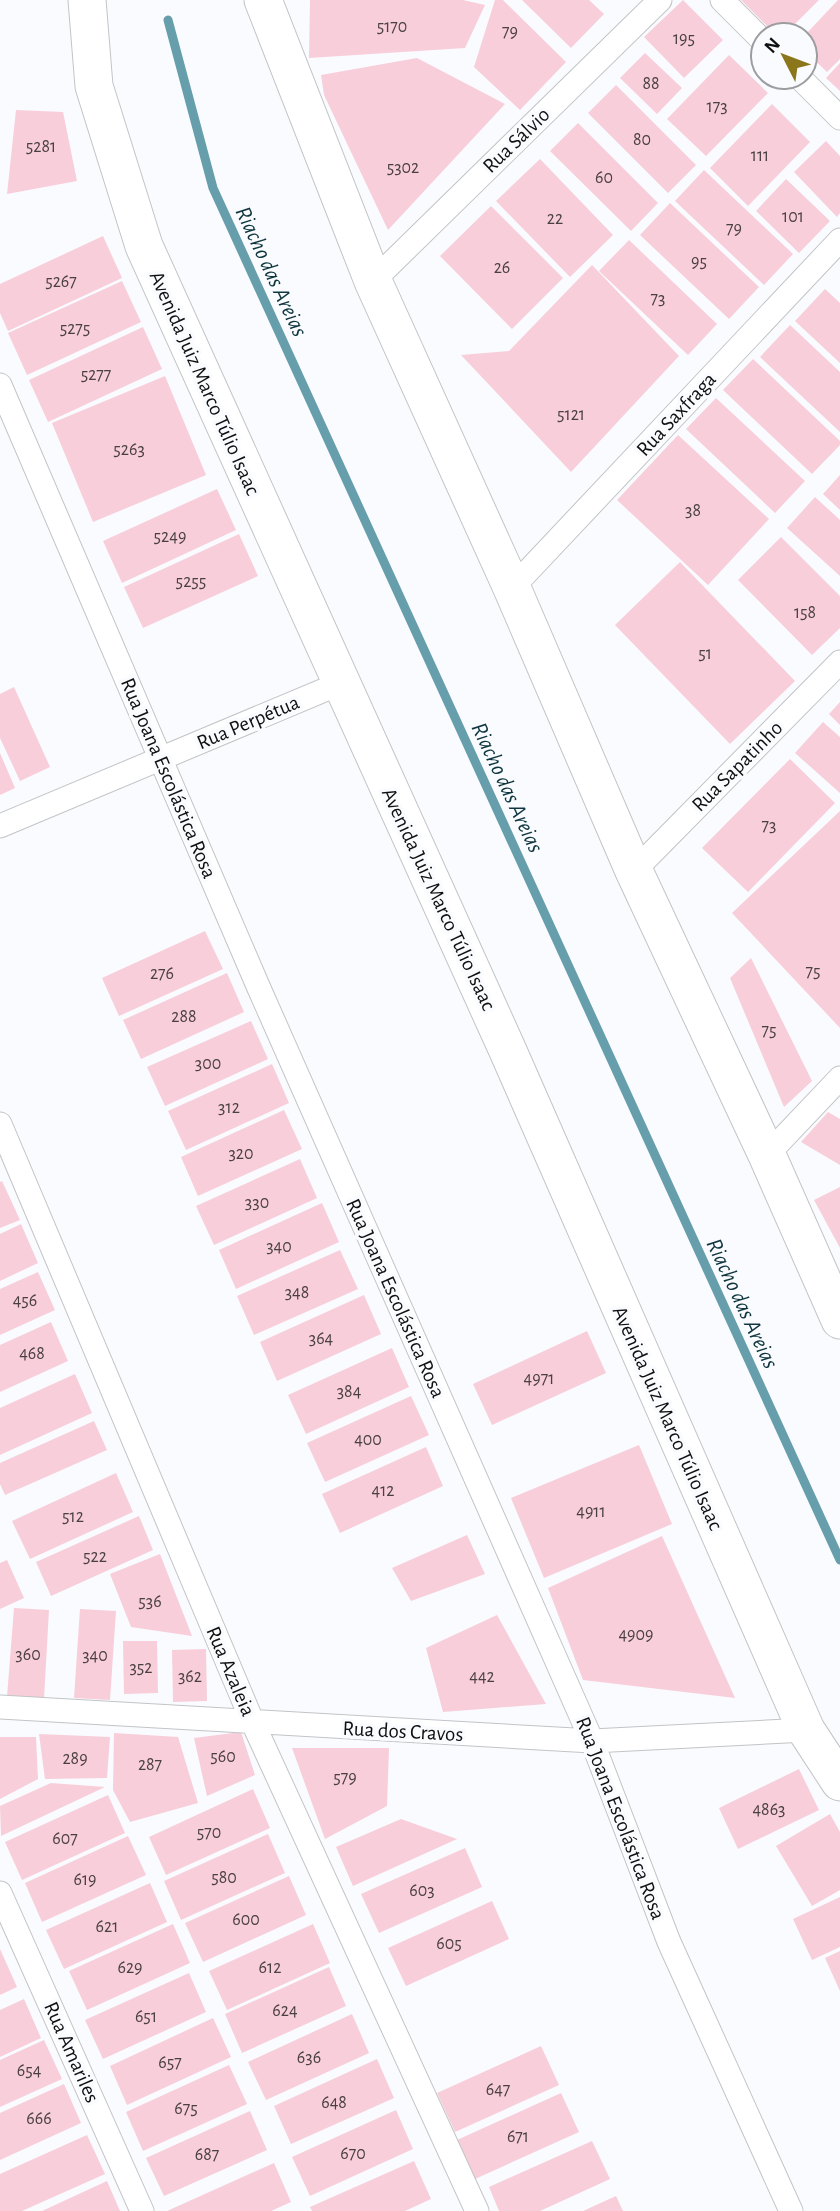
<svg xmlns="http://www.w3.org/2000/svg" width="840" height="2211" font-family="'Alegreya Sans',sans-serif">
  <rect width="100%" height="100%" fill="#f9fbfe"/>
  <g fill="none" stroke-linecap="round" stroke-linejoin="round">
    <path stroke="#669eac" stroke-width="9" d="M168 20 213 188 840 1560"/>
  </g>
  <path fill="#f8ceda" d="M310 0H463L485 5 465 48 309 58Z
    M495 0H503L566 62 520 110 474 67Z
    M522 0H589L604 14 571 48Z
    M683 0 723 40 684 78 644 37Z
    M741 0H819L784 35H776Z
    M838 0H840V59L827 72 805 51V35Z
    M645 53 682 88 657 114 620 78Z
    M729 55 768 93 706 156 667 119Z
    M417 58 505 104 388 230 324 95 321 75Z
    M840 63V91L826 78Z
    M616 85 696 165 668 193 588 113Z
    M772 104 810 142 748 206 710 168Z
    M16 110 63 112 77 181 7 194Z
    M578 123 658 203 631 231 550 151Z
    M826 141 840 156V213L837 217 794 172Z
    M540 159 613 235 570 277 496 201Z
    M704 170 793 254 764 285 675 201Z
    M786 179 830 221 799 253 756 211Z
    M670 203 759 287 729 319 640 235Z
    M491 206 563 278 512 329 440 256Z
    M103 236 122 278 8 331 0 313V284Z
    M629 240 717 324 688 355 599 271Z
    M592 265 679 356 571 472 461 355 509 351Z
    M122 281 141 322 27 375 8 333Z
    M825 289 840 303V363L795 321Z
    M790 325 840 372V432L760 357Z
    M143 327 162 369 48 422 29 380Z
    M753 359 840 441V445L812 474 723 390Z
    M165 376 206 475 93 522 52 423Z
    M716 398 805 481 775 513 686 429Z
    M678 435 769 519 708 585 617 500Z
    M840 475V510L823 494Z
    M217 489 236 530 122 583 103 541Z
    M815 497 840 520V576L787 528Z
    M239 534 258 576 143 628 124 587Z
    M781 537 840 596V628L812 655 738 580Z
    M680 562 795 681 730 744 615 625Z
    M14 687 50 767 20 781 0 738V694Z
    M840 702V725L829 714Z
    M823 722 840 737V793L795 753Z
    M0 753 15 788 0 795Z
    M790 759 835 803 748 892 702 848Z
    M840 811V1028L732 913Z
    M205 931 223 969 119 1016 102 978Z
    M751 958 812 1081 784 1107 730 978Z
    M227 973 244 1012 141 1059 123 1020Z
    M251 1021 268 1059 165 1106 147 1067Z
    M272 1064 289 1103 186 1150 168 1111Z
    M284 1110 302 1149 198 1196 181 1157Z
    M828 1112 840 1119V1165L801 1142Z
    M300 1159 317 1198 214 1245 196 1206Z
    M2 1181 20 1220 0 1228V1182Z
    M840 1187V1248L814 1200Z
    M322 1203 339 1242 236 1289 219 1250Z
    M21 1224 38 1263 0 1281V1234Z
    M340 1250 358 1289 254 1335 237 1296Z
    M38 1272 55 1310 0 1335V1289Z
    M364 1295 381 1334 277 1381 260 1342Z
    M51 1322 68 1361 0 1392V1345Z
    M587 1331 606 1373 492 1425 473 1384Z
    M392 1348 409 1387 306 1434 288 1395Z
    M75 1374 92 1413 0 1455V1408Z
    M411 1396 429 1435 325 1482 307 1443Z
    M94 1421 107 1450 5 1495 0 1484V1463Z
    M639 1445 672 1524 544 1578 511 1498Z
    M426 1447 443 1486 340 1533 322 1494Z
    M116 1473 133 1512 30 1559 12 1521Z
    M139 1516 153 1550 51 1596 36 1562Z
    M467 1535 485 1574 411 1601 392 1568Z
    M662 1536 735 1698 583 1680 548 1588Z
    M160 1554 192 1636 131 1627 110 1574Z
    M7 1560 24 1598 0 1609V1563Z
    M14 1608 49 1610 44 1699 7 1697Z
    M80 1609 116 1611 110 1700 74 1698Z
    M497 1615 546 1704 443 1712 426 1648Z
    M123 1641H157L158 1693 124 1694Z
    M206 1649 207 1701 173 1702 172 1650Z
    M241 1732 255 1775 207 1796 194 1738Z
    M114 1733 178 1737 198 1803 130 1822 113 1790Z
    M39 1734 110 1737 107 1778 45 1779Z
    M0 1737H36L38 1779 0 1799Z
    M292 1748H389L387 1806 325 1839Z
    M799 1769 819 1810 738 1849 719 1808Z
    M51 1783 105 1787 1 1836 0 1806Z
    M253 1789 270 1828 166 1875 149 1837Z
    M108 1795 125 1833 22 1880 5 1842Z
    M830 1814 840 1832V1890L812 1906 776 1846Z
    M401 1819 457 1839 353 1886 336 1847Z
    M268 1834 285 1873 181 1920 164 1881Z
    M128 1836 146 1875 42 1922 25 1883Z
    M465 1848 482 1887 379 1933 361 1894Z
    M289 1876 306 1915 203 1962 185 1923Z
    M150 1883 167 1922 64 1969 46 1930Z
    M840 1897V1947L812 1960 793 1919Z
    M492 1901 509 1939 406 1986 388 1948Z
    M173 1924 190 1963 87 2010 69 1971Z
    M313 1924 330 1963 227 2010 209 1971Z
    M0 1949 17 1987 0 1995Z
    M840 1951V1991L825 1958Z
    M329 1967 346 2006 242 2053 225 2014Z
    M189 1973 206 2012 103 2059 85 2020Z
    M24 1999 41 2038 0 2057V2010Z
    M352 2014 369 2053 266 2100 248 2062Z
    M213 2018 231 2057 127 2105 110 2066Z
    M44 2040 62 2079 0 2107V2060Z
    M541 2046 559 2085 455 2132 437 2093Z
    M377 2059 394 2098 291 2144 274 2106Z
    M229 2065 247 2104 143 2151 126 2112Z
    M64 2084 81 2123 0 2160V2113Z
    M561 2093 579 2132 475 2179 457 2140Z
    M396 2110 413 2149 310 2196 292 2157Z
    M250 2111 267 2150 164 2196 146 2158Z
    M87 2135 105 2174 22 2211H0V2174Z
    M592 2141 610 2179 540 2211H499L489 2187Z
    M414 2161 431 2199 405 2211H312L310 2207Z
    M274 2163 291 2202 271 2211H167Z
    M107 2181 120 2211H42Z
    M616 2196 623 2211H583Z"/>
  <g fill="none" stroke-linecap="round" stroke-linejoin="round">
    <defs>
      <path id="street" d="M722 0 763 41
        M799 77 840 118
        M373 281 660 0
        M0 385 258 986 592 1741 669 1942 791 2211
        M512 588 840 240
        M0 826 341 683
        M634 871 840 662
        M0 1124 253 1723 477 2211
        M767 1155 840 1078
        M0 1707 592 1741 806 1730
        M0 1893 142 2211"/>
      <path id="primary" d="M87 0 94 86 144 246 508 1051 806 1730 840 1782
        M263 0 373 281 512 588 634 871 767 1155 840 1320"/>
    </defs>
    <use href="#street" stroke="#c2c4c6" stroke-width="25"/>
    <use href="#primary" stroke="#c2c4c6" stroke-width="39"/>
    <use href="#street" stroke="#fff" stroke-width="23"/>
    <use href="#primary" stroke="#fff" stroke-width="37"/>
  </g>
  <g text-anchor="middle" stroke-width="7" stroke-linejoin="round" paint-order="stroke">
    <g font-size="18" fill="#4a4043">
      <text x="392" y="32">5170</text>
      <text x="510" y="37">79</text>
      <text x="684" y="44">195</text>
      <text x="651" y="89">88</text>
      <text x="717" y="112">173</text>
      <text x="642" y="145">80</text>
      <text x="41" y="152">5281</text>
      <text x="760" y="161">111</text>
      <text x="403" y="173">5302</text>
      <text x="604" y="183">60</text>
      <text x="793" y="222">101</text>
      <text x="555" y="224">22</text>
      <text x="734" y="234">79</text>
      <text x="699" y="267">95</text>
      <text x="502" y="273">26</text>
      <text x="61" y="287">5267</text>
      <text x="658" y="304">73</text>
      <text x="75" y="334">5275</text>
      <text x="96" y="380">5277</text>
      <text x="571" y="420">5121</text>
      <text x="129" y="455">5263</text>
      <text x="693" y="516">38</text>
      <text x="170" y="542">5249</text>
      <text x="191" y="587">5255</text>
      <text x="805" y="618">158</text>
      <text x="705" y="659">51</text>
      <text x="769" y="831">73</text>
      <text x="813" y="977">75</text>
      <text x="162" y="979">276</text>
      <text x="184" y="1022">288</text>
      <text x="769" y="1036">75</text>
      <text x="208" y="1069">300</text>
      <text x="229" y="1113">312</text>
      <text x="241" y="1159">320</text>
      <text x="257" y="1208">330</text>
      <text x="279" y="1252">340</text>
      <text x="297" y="1298">348</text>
      <text x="25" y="1306">456</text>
      <text x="321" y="1344">364</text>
      <text x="32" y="1359">468</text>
      <text x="539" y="1384">4971</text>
      <text x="349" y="1397">384</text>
      <text x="368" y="1445">400</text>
      <text x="383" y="1496">412</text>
      <text x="591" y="1517">4911</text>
      <text x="73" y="1522">512</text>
      <text x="95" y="1562">522</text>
      <text x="150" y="1607">536</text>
      <text x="636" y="1640">4909</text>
      <text x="28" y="1660">360</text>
      <text x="95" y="1661">340</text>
      <text x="141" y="1673">352</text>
      <text x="190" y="1682">362</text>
      <text x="482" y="1682">442</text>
      <text x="223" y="1762">560</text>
      <text x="75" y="1764">289</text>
      <text x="150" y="1770">287</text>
      <text x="345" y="1783">579</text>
      <text x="769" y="1815">4863</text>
      <text x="209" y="1838">570</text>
      <text x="65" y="1844">607</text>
      <text x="224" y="1883">580</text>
      <text x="85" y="1885">619</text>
      <text x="422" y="1896">603</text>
      <text x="246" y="1925">600</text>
      <text x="107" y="1932">621</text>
      <text x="449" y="1949">605</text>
      <text x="130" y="1973">629</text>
      <text x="270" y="1973">612</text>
      <text x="285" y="2016">624</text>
      <text x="146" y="2022">651</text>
      <text x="309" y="2063">636</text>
      <text x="170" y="2068">657</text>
      <text x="29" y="2076">654</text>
      <text x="498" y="2095">647</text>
      <text x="334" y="2108">648</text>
      <text x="186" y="2114">675</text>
      <text x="39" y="2124">666</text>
      <text x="518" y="2142">671</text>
      <text x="353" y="2159">670</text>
      <text x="207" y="2160">687</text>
    </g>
    <g font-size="21" fill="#101011" stroke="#f9fbfe">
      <text transform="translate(516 140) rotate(-44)" y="7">Rua Sálvio</text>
      <text transform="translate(205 383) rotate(66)" y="7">Avenida Juiz Marco Túlio Isaac</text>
      <text transform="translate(676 414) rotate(-47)" y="7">Rua Saxfraga</text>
      <text transform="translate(248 722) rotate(-23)" y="7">Rua Perpétua</text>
      <text transform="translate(737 766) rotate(-45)" y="7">Rua Sapatinho</text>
      <text transform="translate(169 778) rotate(67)" y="7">Rua Joana Escolástica Rosa</text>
      <text transform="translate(439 899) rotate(65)" y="7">Avenida Juiz Marco Túlio Isaac</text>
      <text transform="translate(396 1298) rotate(66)" y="7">Rua Joana Escolástica Rosa</text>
      <text transform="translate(668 1418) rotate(66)" y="7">Avenida Juiz Marco Túlio Isaac</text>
      <text transform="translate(231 1671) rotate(67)" y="7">Rua Azaleia</text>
      <text transform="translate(403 1731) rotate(3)" y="7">Rua dos Cravos</text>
      <text transform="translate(621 1818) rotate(69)" y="7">Rua Joana Escolástica Rosa</text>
      <text transform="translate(72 2052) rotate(66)" y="7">Rua Amariles</text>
    </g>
    <g font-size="23" font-style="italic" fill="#0f363f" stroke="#f9fbfe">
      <text transform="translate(272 271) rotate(65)" y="8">Riacho das Areias</text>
      <text transform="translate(508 787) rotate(65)" y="8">Riacho das Areias</text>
      <text transform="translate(743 1303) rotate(65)" y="8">Riacho das Areias</text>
    </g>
  </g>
  <g transform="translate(784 56) rotate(312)"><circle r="33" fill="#f9fbfe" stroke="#9c9d9f" stroke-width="2"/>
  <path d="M0-5L12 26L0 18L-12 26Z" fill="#8c761b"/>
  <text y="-10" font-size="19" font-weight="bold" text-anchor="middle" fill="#101011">N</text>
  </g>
</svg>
